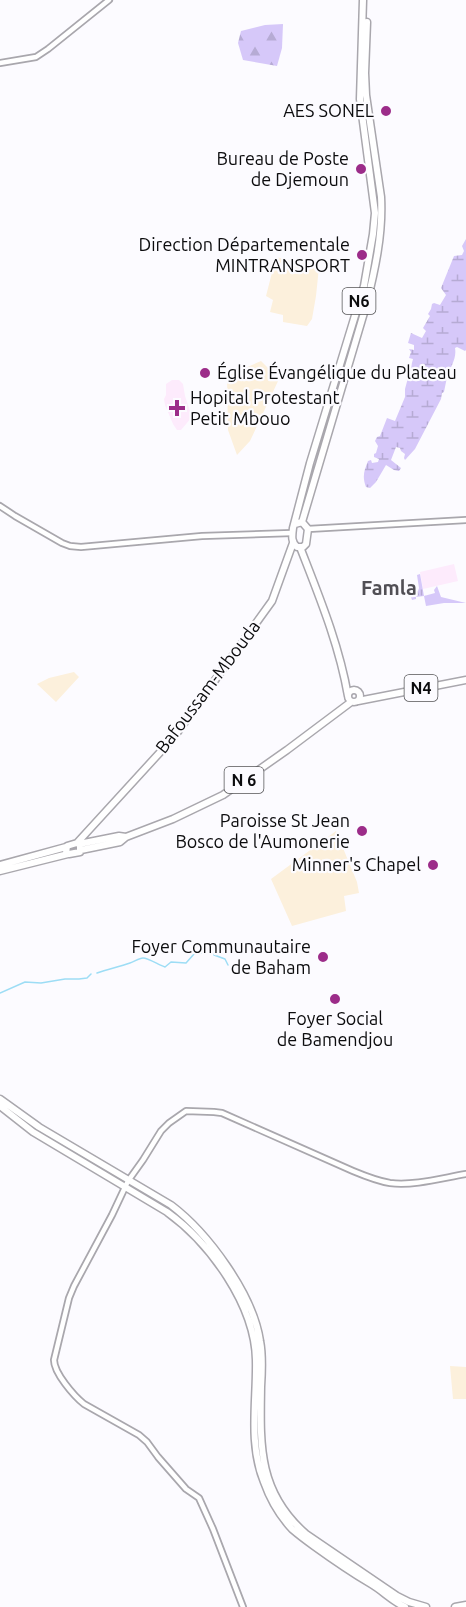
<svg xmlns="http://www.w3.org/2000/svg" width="466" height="1607" font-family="Ubuntu,sans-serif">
  <defs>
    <pattern id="grass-tufts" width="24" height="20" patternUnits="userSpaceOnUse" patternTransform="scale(1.5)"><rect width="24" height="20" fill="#d6c8f9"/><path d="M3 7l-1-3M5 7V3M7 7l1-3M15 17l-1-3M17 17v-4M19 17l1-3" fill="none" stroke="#b6abd4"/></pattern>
    <pattern id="forest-firs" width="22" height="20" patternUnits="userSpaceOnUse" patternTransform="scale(1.5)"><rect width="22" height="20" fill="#d6c8f9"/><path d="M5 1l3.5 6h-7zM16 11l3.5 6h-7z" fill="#b6abd4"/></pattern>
    <pattern id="wetland-marsh" width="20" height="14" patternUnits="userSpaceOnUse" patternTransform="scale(1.5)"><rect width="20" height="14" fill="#d6c8f9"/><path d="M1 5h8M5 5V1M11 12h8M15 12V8" fill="none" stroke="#b6abd4"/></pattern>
  </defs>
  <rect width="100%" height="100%" fill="#fcfbff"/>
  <path fill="#fcf0dc" d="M276 257 319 267 316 296 312 319 307 326 283 322V315L270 312 273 300 266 296Z
    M261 361 279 379 250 441 237 455 228 430 227 376Z
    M74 672 79 677 56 702 37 684 49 678Z
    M336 831 357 882 359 893 344 896 346 911 292 926 271 879Z
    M450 1366 466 1367V1399H453Z"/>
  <path fill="#fdebfc" d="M172 380H179L183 384 185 396 192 417 181 430H177L173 424 165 405 164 399 166 395V384Z
    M454 564 458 581 423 589 420 572Z"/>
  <path fill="url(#grass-tufts)" d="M420 574 424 596 435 593 434 590 437 586 441 597 466 603H444L426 606 424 596 416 597V599L412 600 411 597H409L408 593 418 591 419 588 417 575Z"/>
  <path fill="url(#forest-firs)" d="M283 24 282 48 277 66 243 60 238 43 241 31 265 25Z"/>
  <path fill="url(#wetland-marsh)" d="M466 239V350L465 351 457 347 455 348C457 359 450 367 447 377 446 382 445 387 444 392L442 393 441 399 415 449 405 460 404 458 405 454 401 451 400 448 396 447 391 460 401 468 399 471 394 470 386 465 376 482 370 488 366 487C362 477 364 471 368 461L371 460 372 463 378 462 379 459 374 457V454L376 453 378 446 375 441 377 437 380 436 387 418 395 421 405 397V389L413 359 409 358 411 352 409 349 414 350V345L408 343 411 333 422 338 426 331 423 328 430 316 428 314 431 309 432 304 434 303 440 305 446 295 441 288 454 256 462 255 464 251 462 246Z"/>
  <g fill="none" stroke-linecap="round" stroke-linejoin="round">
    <path stroke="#9dddf5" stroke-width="1.5" d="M97 973C108 969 119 967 130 963 134 962 139 958 143 958 148 958 159 965 165 967L171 962 186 963 194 954 202 953 208 949 212 950 214 955 225 959 228 965
      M0 993 25 982 41 983 65 979H79L87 978 91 974"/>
    <defs>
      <path id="tertiary" d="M0 63 36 57 48 49 109 0
        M0 506 15 516 62 543 70 546 81 547 202 536 292 533
        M308 529 466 520
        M243 1607 213 1529 199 1498 186 1489 158 1457 147 1442 139 1435 84 1404C74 1396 54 1373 54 1360L69 1298 74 1286 112 1215 128 1181 143 1160 161 1131 169 1123 186 1111 214 1112 222 1113 353 1171C365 1176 377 1181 390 1183 414 1186 442 1178 466 1174"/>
      <path id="primary" d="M0 1099 39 1127 171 1205C208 1233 253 1294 260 1341 263 1356 262 1372 261 1387 260 1446 258 1492 306 1534L397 1596 409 1602 426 1607
        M0 1106 33 1132 167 1212C210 1243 255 1305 256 1360 257 1400 248 1443 264 1482 270 1499 280 1516 292 1529 299 1535 307 1541 314 1546 332 1559 351 1572 371 1584 383 1591 392 1601 405 1607
        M455 1607 466 1605"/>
      <path id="trunk" d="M302 522 366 306C375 270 383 234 381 197L366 95 365 73 367 22
        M295 524 302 522 308 529 306 544 303 547H297C291 542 292 536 293 528L310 463 364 286 373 234 375 213 360 99 363 0
        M300 547C319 596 339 644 348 696
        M348 696a6 6 0 1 1 12 0a6 6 0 1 1-12 0Z
        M358 701 466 680
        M77 843 174 737 272 601 293 543
        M77 843 80 845V852L69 854 66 853 67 846Z
        M79 844 119 836 126 837
        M81 850 120 842 126 837 173 819 223 795 287 750 351 702
        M0 865 66 847
        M0 871 68 854"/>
    </defs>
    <use href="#tertiary" stroke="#a9a7ad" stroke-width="8"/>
    <use href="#primary" stroke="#a9a7ad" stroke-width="9"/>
    <use href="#trunk" stroke="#a9a7ad" stroke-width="9"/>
    <use href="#tertiary" stroke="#fff" stroke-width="4.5"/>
    <use href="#primary" stroke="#fff" stroke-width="6"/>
    <use href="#trunk" stroke="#fff" stroke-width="6"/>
  </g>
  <g fill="#9c2c89" stroke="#fcfbff" stroke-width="2">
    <circle cx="386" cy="111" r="6"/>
    <circle cx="361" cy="169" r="6"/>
    <circle cx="362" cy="255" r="6"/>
    <circle cx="205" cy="373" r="6"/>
    <path d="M174 399h6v6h6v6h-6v6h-6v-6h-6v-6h6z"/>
    <circle cx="362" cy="831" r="6"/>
    <circle cx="433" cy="865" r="6"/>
    <circle cx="323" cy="957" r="6"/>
    <circle cx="335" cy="999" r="6"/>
  </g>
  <g text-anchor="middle" stroke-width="4.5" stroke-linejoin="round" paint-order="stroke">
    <g fill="#fcfbff" stroke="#545456" stroke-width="1.5">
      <rect x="342.5" y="288" width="33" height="26" rx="4.5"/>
      <rect x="404.5" y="675" width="33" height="26" rx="4.5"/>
      <rect x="224.5" y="767" width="39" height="26" rx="4.5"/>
    </g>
    <g font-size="16" font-weight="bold" fill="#0c0c0e">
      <text x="359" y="307">N6</text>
      <text x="421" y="694">N4</text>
      <text x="244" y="786">N 6</text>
    </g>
    <g font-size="18" fill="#0c0c0e" stroke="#fcfbff" text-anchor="end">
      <text x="374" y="117">AES SONEL</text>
      <text x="349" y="165">Bureau de Poste<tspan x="349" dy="21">de Djemoun</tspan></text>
      <text x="350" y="251">Direction Départementale<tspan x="350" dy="21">MINTRANSPORT</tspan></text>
      <text x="217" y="379" text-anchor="start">Église Évangélique du Plateau</text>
      <text x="190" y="404" text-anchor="start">Hopital Protestant<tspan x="190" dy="21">Petit Mbouo</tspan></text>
      <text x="350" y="827">Paroisse St Jean<tspan x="350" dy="21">Bosco de l'Aumonerie</tspan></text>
      <text x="421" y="871">Minner's Chapel</text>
      <text x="311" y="953">Foyer Communautaire<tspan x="311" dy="21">de Baham</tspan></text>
      <text x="335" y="1025" text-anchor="middle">Foyer Social<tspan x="335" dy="21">de Bamendjou</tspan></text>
    </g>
    <g font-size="18" fill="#0c0c0e" stroke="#fcfbff">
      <text transform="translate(208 687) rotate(-53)" y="6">Bafoussam-Mbouda</text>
    </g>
    <g font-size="20" font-weight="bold" fill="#514f55" stroke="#fcfbff">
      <text x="389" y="595">Famla</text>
    </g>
  </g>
</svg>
